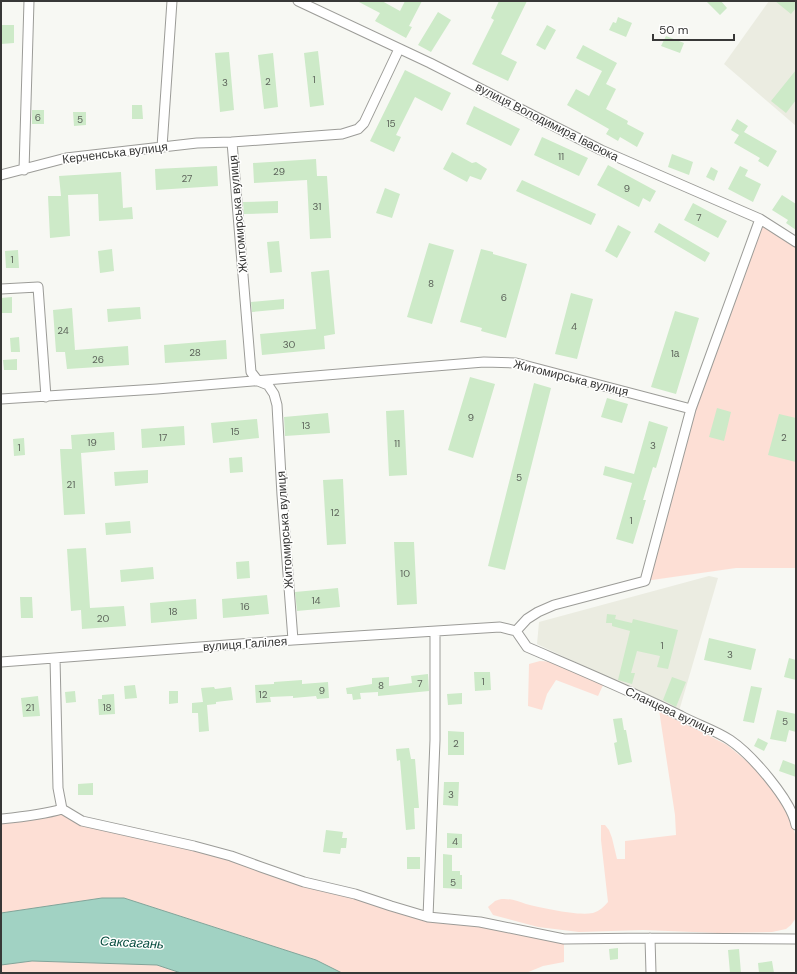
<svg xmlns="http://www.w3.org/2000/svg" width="797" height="974" font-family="'DM Sans',sans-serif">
  <rect width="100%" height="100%" fill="#f7f8f3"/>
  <path fill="#ebece1" d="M769 1H796V126L724 64Z
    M709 576 718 578 679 711 537 644 539 622Z"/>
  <path fill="#fddfd5" d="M760 219 796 242V568H736L645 581 691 409Z
    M540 661 555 662 604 683 598 696 556 680 547 694 542 710 528 706 529 664Z
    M659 710 727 745 754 767 787 810 792 822 796 838V918L791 925 786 929 772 932 718 933 643 930 579 932 538 927 493 915 488 907C490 905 493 903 495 901 504 896 517 901 526 904 543 908 576 916 593 913 599 911 604 907 608 902L601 840V825H605L609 830 612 838 617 859H625V841L676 835 675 815Z
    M62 809 72 816 194 846 391 906 564 939V962L543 966 526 973H342L316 960 124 898H102L1 913V819Z
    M32 961 158 965 181 973H1V965Z"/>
  <path fill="#a1d2c3" stroke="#82a499" d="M102 898H124L316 960 342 973H181L157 965 32 961 1 965V913Z"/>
  <path fill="#cdeac8" d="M357 1H382L400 11 405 1H422L409 26 412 27 406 38 375 21 380 13Z
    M499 1H527L501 54 517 62 508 81 472 64 494 20 491 18Z
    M706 1H721L727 8 720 15Z
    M775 1H796V8L791 14Z
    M438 12 451 20 431 52 418 45Z
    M618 17 632 23 626 37 609 30 613 22 616 23Z
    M1 25H14V43L1 44Z
    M547 25 556 30 545 50 536 45Z
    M666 36 684 43 680 53 661 46Z
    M583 45 617 63 606 84 616 89 606 109 628 121 627 124 644 133 637 147 620 137 618 141 606 134 609 129 567 105 576 89 589 96 602 71 576 58Z
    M318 51 324 105 310 107 304 53Z
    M229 52 234 110 220 112 215 53Z
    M273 53 278 107 264 109 258 55Z
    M405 70 451 93 442 111 415 97 396 135 401 137 394 152 370 141Z
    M796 70V100L786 113 771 101Z
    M132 105H142L143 119H132Z
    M474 106 520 129 511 146 466 124Z
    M32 110H44V124H32Z
    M73 112H86V125L74 126Z
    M737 119 748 126 744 132 777 151 768 167 758 161 760 158 734 143 739 135 731 130Z
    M542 137 588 158 579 176 534 155Z
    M452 152 472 163 476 162 487 169 481 180 470 176 467 182 443 169Z
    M672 154 693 162 689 175 668 167Z
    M316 159 317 176H327L331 238 310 239 307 180 254 183 253 163Z
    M608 165 656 191 650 202 643 198 639 207 597 185Z
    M217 166 218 186 156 190 155 169Z
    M740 166 748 170 745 176 761 184 753 202 728 189Z
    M711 167 718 171 714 181 706 177Z
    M121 172 123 208 132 207 133 219 99 221 98 194 68 195 70 236 50 238 48 196H61L59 176Z
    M522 180 596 214 591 225 516 191Z
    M385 188 400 194 392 218 376 213Z
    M782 195 796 204V230L786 223 788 220 772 210Z
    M278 201V213L244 214 243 202Z
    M693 203 727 221 718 238 684 220Z
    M659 223 710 253 705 262 654 232Z
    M618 225 631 232 617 258 605 251Z
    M279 241 282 272 270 273 267 242Z
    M429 243 454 250 432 324 407 317Z
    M112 249 114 271 100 273 98 251Z
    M481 249 493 252V254L527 264 506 338 481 331 482 328 460 322Z
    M18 250 19 268H6L5 251Z
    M329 270 335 334 324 336 325 349 262 355 260 334 316 329 311 272Z
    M571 293 593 299 577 359 555 354Z
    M12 297V313H1V298Z
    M284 299V309L252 312 251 302Z
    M140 307 141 319 108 322 107 309Z
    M72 308 75 350 128 346 129 365 67 369 65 352H56L53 310Z
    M675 311 699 318 676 394 651 387Z
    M19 337 20 352H11L10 338Z
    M226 340 227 359 165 363 164 345Z
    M17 359V370H4L3 360Z
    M470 377 495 384 473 458 448 450Z
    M534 383 551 388 505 570 488 566Z
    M607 398 628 404 622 423 601 417Z
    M717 408 731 412 724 441 709 437Z
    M404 410 407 475 389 476 386 411Z
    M328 413 330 433 285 436 284 417Z
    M779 414 796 418V462L768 455Z
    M257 419 259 438 213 443 211 423Z
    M649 421 668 427 656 468 653 467 643 500H646L633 544 616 539 632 483 603 475 605 466 634 474Z
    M184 426 185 445 142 448 141 429Z
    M114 432 115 450 81 453 85 514 64 515 60 449H72L71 435Z
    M24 438 25 455 14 456 13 439Z
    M242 457 243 472 230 473 229 458Z
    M148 470V483L115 486 114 472Z
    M343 479 346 544 327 545 323 480Z
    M130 521 131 533 106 535 105 523Z
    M394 542H414L417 604 397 605Z
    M86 548 90 608 124 606 126 626 82 629 81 610 71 611 67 549Z
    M249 561 250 578 237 579 236 562Z
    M153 567 154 579 121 582 120 570Z
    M338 588 340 607 297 611 295 592Z
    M267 595 269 614 223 618 222 599Z
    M20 597H32L33 618H21Z
    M196 599 197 619 151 623 150 603Z
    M607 614 616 615 615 619 632 623 633 619 678 630 668 669 657 667 660 656 637 651 631 673H635L632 684 618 680 630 631 612 626V623H606Z
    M709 638 756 649 751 670 704 660Z
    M789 658 796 660V680L784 677Z
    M474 672H490L491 690 475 691Z
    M428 674 429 691 378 696V692L360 693 361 699 353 700 352 694H347L346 688 372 684V678L389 677V686L412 683 411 676Z
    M672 677 686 682 676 707 663 700Z
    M302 680V684L328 682 329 698 317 699 316 696 293 698V696L270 697 271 702 256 703 255 685 274 684V682Z
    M135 685 137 698 125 699 124 686Z
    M751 686 762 688 754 723 743 721Z
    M214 687 215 689 231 687 233 700 216 702V704L207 705 209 731 199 732 198 713H192V703L203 702 201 688Z
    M75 691 76 702 66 703 65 692Z
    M169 691H178V703L169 704Z
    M462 693V704L448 705 447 694Z
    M114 694 115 714 99 715 98 699H102V695Z
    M38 696 40 716 23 717 21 698Z
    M777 710 796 714V732L789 730 786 742 770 739Z
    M622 718 624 730H626L632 762 618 765 614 743 617 742 613 719Z
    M448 731 464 732V755H448Z
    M758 738 768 743 764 751 754 746Z
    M409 748 411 759H415L419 808H414L415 829 406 830 400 760 397 761 396 749Z
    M783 760 796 765V777L779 771Z
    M444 782H459L458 806 443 805Z
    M93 783V795H78V784Z
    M326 830 343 832 342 838H347L346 848H341L340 854 323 852Z
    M447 833 462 834V848H447Z
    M443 854 452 855V871H460V875H462V889L443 888Z
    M407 857H420V869H407Z
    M618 948V959L610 960 609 949Z
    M739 949 741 973H730L728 950Z
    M772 961 774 973H759L758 963Z"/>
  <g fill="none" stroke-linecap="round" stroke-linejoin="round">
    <defs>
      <path id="street" d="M298 1 430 63 601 150 760 219 796 242
        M162 147 172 1
        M24 170 29 1
        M1 175 66 158 197 143 232 142
        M1 289 38 287 46 397
        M1 399 157 389 484 362 516 363 691 409 760 219
        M516 631 527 647C578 669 631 691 681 716 696 724 717 731 730 740 752 755 791 800 796 825
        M516 631 527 619 538 612 554 605 645 581 691 409
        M293 640 282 495 277 405 274 394 268 385 258 381 251 372 232 142 342 134 358 129 364 123 399 49
        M55 658 58 788 62 809
        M1 662 293 640 500 627 516 631
        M62 809 82 821 194 846 231 856 261 867 304 882 355 894 391 906 428 917 480 922 564 939 650 938 796 939
        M1 819C21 817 42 815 62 809
        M428 917 435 740V632
        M650 938 651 973"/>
    </defs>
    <use href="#street" stroke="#9c9c98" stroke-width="11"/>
    <use href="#street" stroke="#fff" stroke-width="9"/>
  </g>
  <g text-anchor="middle" stroke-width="3" stroke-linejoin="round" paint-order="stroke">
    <g font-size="10" fill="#5d645b">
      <text x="314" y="83">1</text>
      <text x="268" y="85">2</text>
      <text x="225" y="86">3</text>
      <text x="38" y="121">6</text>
      <text x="80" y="123">5</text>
      <text x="391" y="127">15</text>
      <text x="561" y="160">11</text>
      <text x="279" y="175">29</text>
      <text x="187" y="182">27</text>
      <text x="627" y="192">9</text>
      <text x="317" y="210">31</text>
      <text x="699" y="221">7</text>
      <text x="12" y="263">1</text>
      <text x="431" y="287">8</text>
      <text x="504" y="301">6</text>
      <text x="574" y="330">4</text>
      <text x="63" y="334">24</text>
      <text x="289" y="348">30</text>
      <text x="195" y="356">28</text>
      <text x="675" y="357">1а</text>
      <text x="98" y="363">26</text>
      <text x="471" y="421">9</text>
      <text x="306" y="429">13</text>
      <text x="235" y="435">15</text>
      <text x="163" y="441">17</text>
      <text x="784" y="441">2</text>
      <text x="92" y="446">19</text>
      <text x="397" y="447">11</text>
      <text x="653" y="449">3</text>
      <text x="19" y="451">1</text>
      <text x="519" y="481">5</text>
      <text x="71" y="488">21</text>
      <text x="335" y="516">12</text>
      <text x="631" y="524">1</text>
      <text x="405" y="577">10</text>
      <text x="316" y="604">14</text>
      <text x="245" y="610">16</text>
      <text x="173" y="615">18</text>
      <text x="103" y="622">20</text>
      <text x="662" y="649">1</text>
      <text x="730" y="658">3</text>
      <text x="483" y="685">1</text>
      <text x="420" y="687">7</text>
      <text x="381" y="689">8</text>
      <text x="322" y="694">9</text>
      <text x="263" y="698">12</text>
      <text x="30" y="711">21</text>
      <text x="107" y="711">18</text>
      <text x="785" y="725">5</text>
      <text x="456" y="747">2</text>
      <text x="451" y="798">3</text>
      <text x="455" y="845">4</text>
      <text x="453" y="886">5</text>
    </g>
    <g font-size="12" fill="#383837" stroke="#fffffe">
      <text transform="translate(547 122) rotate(27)" y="4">вулиця Володимира Івасюка</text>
      <text transform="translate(115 153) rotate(-7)" y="4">Керченська вулиця</text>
      <text transform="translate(238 214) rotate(-95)" y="4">Житомирська вулиця</text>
      <text transform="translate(571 378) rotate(14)" y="4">Житомирська вулиця</text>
      <text transform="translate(285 530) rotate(-94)" y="4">Житомирська вулиця</text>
      <text transform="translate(245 644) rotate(-4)" y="4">вулиця Галілея</text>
      <text transform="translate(670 711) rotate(25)" y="4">Сланцева вулиця</text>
    </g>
    <g font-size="13" font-style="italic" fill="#074d3f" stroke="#fffffe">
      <text transform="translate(132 942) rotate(3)" y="5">Саксагань</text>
    </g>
  </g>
  <rect width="797" height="974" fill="none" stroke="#383837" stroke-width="4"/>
  <path d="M653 34v6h81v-6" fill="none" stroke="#383837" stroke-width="2"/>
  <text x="659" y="34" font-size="12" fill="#383837" stroke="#fffffe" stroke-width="3" paint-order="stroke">50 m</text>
</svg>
